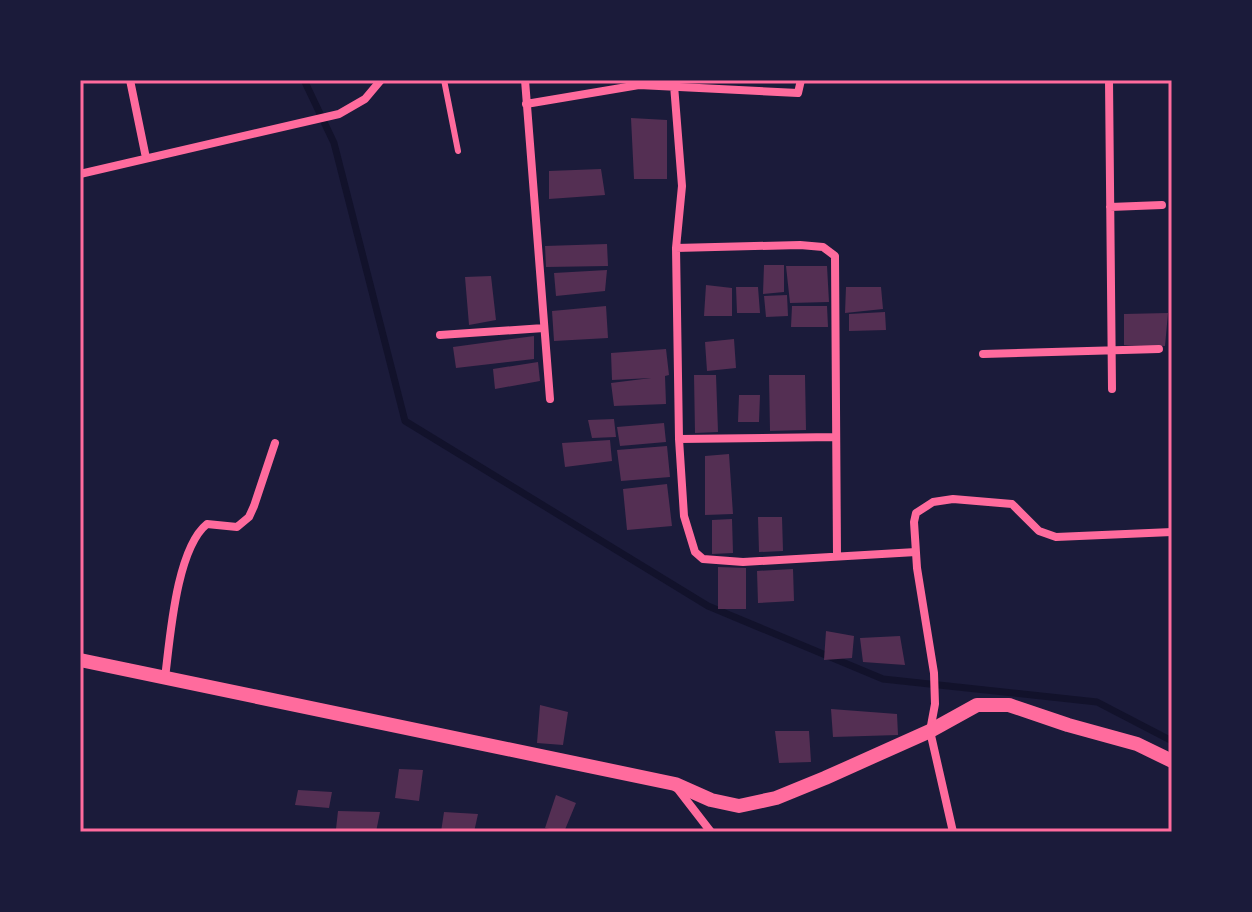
<svg xmlns="http://www.w3.org/2000/svg" width="1252" height="912" font-family="'Archivo Narrow',sans-serif">
  <rect width="100%" height="100%" fill="#1b1b3a"/>
  <g fill="none" stroke-linecap="round" stroke-linejoin="round">
    <path stroke="#12122b" stroke-width="7" d="M304 80 334 143 405 421 708 606 883 679 1097 702 1172 741"/>
  </g>
  <path fill="#542f53" d="M631 118 667 120V179H634Z
    M601 169 605 195 549 199V171Z
    M607 244 608 266 546 267 545 246Z
    M764 265H784V292L763 294Z
    M786 266H827L829 302 790 303Z
    M607 270 605 291 556 296 554 273Z
    M491 276 496 320 469 325 465 277Z
    M706 285 732 288V316H704Z
    M736 287H758L760 313H737Z
    M846 287H881L883 309 845 313Z
    M787 295 788 316 766 317 764 296Z
    M606 306 608 338 554 341 552 311Z
    M792 306H827L828 327H791Z
    M885 312 886 330 849 331V314Z
    M1168 313 1165 346 1124 345V314Z
    M534 336V359L456 368 453 347Z
    M734 339 736 368 707 371 705 342Z
    M666 349 669 375 665 376 666 404 614 406 611 383 651 378 612 380 611 353Z
    M538 362 540 381 495 389 493 369Z
    M694 375H716L718 432 695 433Z
    M769 375H805L806 430 770 431Z
    M739 395H760L759 422H738Z
    M614 419 616 437 592 438 588 420Z
    M664 423 666 442 620 446 617 427Z
    M610 440 612 461 565 467 562 443Z
    M667 446 670 477 621 481 617 450Z
    M729 454 733 514 705 515V456Z
    M667 484 672 526 627 530 623 489Z
    M758 517H782L783 551 759 552Z
    M732 519 733 553 712 554V520Z
    M718 567 746 568V609H718Z
    M793 569 794 601 758 603 757 571Z
    M826 631 854 636 852 658 824 660Z
    M900 636 905 665 863 662 860 638Z
    M540 705 568 712 563 745 537 743Z
    M831 709 897 714 898 735 833 737Z
    M775 731H809L811 762 779 763Z
    M399 769 423 770 419 801 395 798Z
    M298 790 332 792 329 808 295 805Z
    M556 795 576 803 564 832 545 828Z
    M338 811 380 812 376 832 336 829Z
    M444 812 478 814 474 832H441Z"/>
  <g fill="none" stroke-linecap="round" stroke-linejoin="round">
    <path stroke="#ff6b9d" stroke-width="6" d="M444 80 458 151"/>
    <path stroke="#ff6b9d" stroke-width="8" d="M130 80 146 158
      M525 80 550 399
      M1109 80 1112 389
      M674 85 682 186 676 248 679 439 684 516 695 552 703 559 743 562 916 552
      M526 104 639 85 798 93 801 80
      M80 174 339 114 365 99 381 80
      M1110 207 1162 205
      M676 248 800 245 823 247 835 256 837 556
      M440 335 544 328
      M983 354 1159 349
      M679 439 835 437
      M165 678C170 639 176 549 207 524L237 527 249 517 254 506 275 443
      M677 788 711 832
      M953 832 930 731 935 704 934 673 917 568 914 522 916 513 933 502 953 499 1012 504 1039 531 1056 537 1172 532"/>
    <path stroke="#ff6b9d" stroke-width="14" d="M80 660 675 784 711 800 739 806 776 798 825 778 930 731 977 705H1009L1068 725 1137 744 1172 761"/>
  </g>
  <rect width="1252" height="912" fill="none" stroke="#1b1b3a" stroke-width="164"/>
  <rect x="82" y="82" width="1088" height="748" fill="none" stroke="#ff6b9d" stroke-width="3"/>
</svg>
